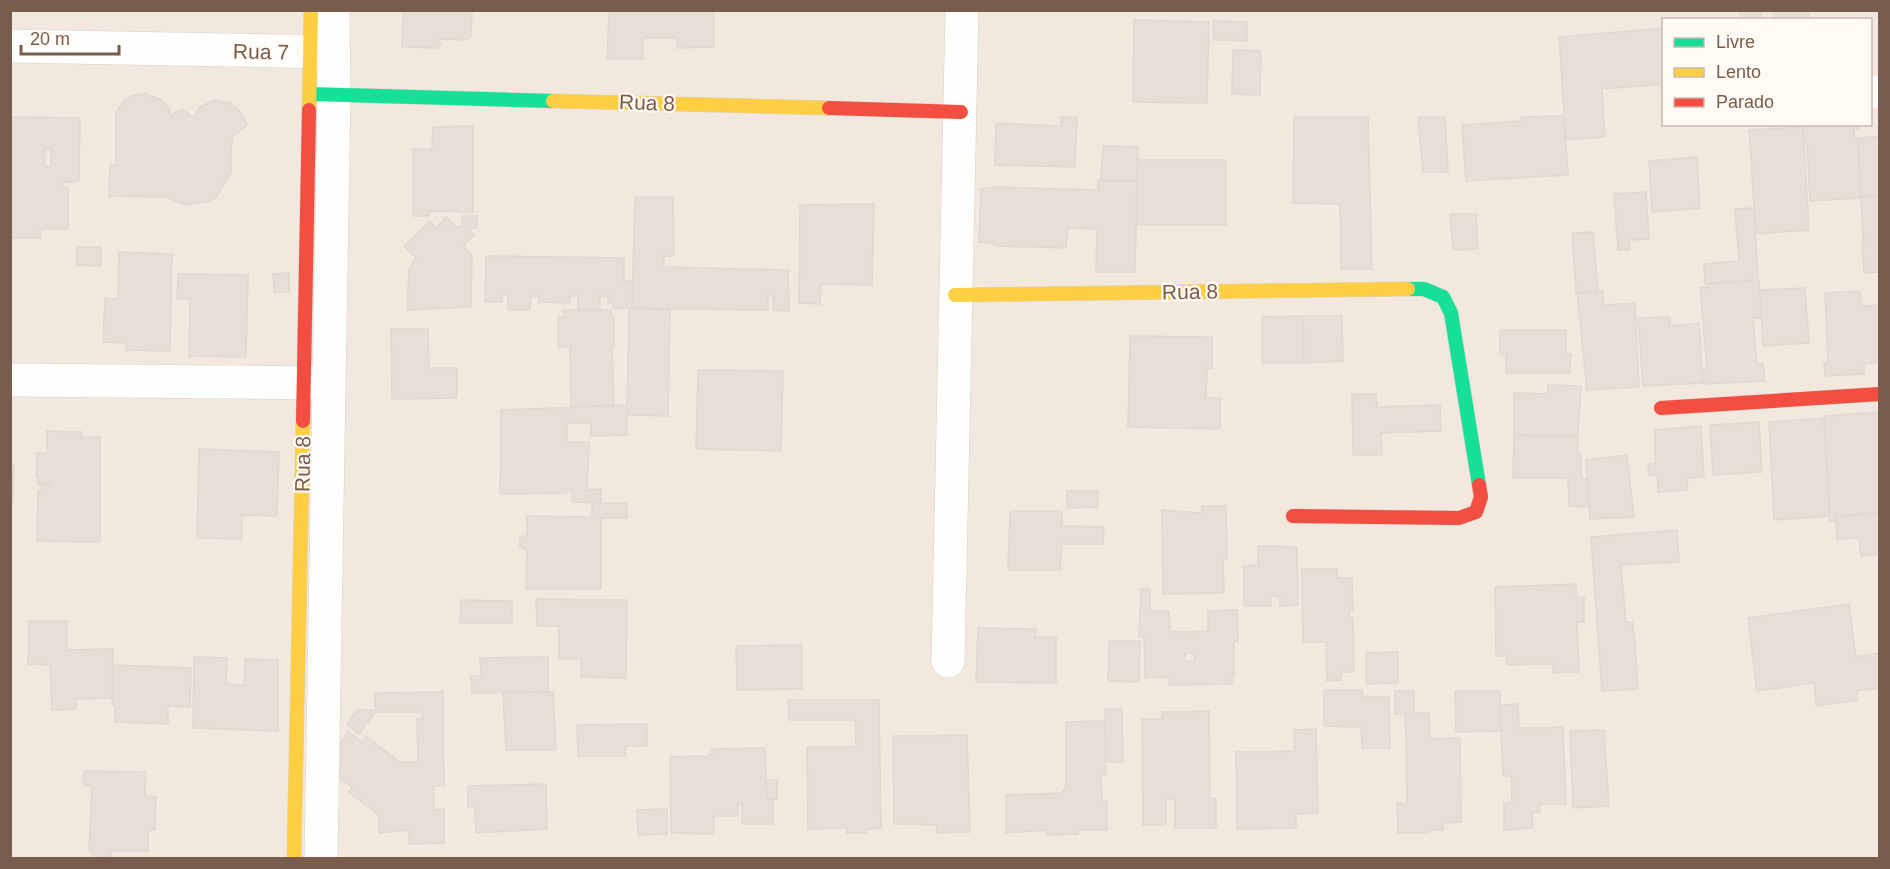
<svg xmlns="http://www.w3.org/2000/svg" width="1890" height="869" font-family="Helvetica,sans-serif">
  <rect width="100%" height="100%" fill="#f9f5f0"/>
  <path fill="#f2e8de" fill-rule="evenodd" d="M10 11H1879V858H11ZM1664 20H1870V124H1664Z"/>
  <path fill="#e6ded7" stroke="#e2d8d2" stroke-width="1.5" fill-rule="evenodd" d="M412 10H472L471 36 466 40 438 39 441 43 438 48 402 47 403 11Z
    M625 10H714V47L677 48V38H643V59H607L609 13Z
    M1740 10H1761L1762 20H1741Z
    M1773 10H1809V20H1774Z
    M1134 20 1209 22 1207 103 1133 102Z
    M1213 21 1247 22V41L1214 40Z
    M1664 28V84L1602 89 1605 137 1566 140 1559 37Z
    M1233 50 1261 51 1260 95 1232 94Z
    M133 95 146 94 162 100 169 108 171 118 174 113 182 109 193 117 200 107 214 100 230 103 241 112 247 125 233 136 231 149V172L217 196 210 201 186 205 166 197 109 196 110 165H116V112L124 101Z
    M1564 116 1568 175 1466 181 1462 125 1521 121V117Z
    M10 117 80 118 79 181 62 183V186L68 188V229H40L41 238H10ZM45 149H51V167L44 166Z
    M1061 117H1077L1075 167 995 165 996 123 1061 126Z
    M1294 117H1368L1372 269H1341L1340 204 1293 203Z
    M1418 117H1445L1448 172H1423Z
    M1802 124H1858V129H1854V138H1858L1860 198 1810 201 1807 144H1804Z
    M473 126V212L429 211V216H413V149H432L433 127Z
    M1803 127 1809 230 1756 234 1749 130Z
    M1880 136V196L1861 197 1858 138Z
    M1103 146 1138 147 1137 181H1101Z
    M1697 157 1700 208 1652 212 1649 161Z
    M1138 160H1226V225H1136Z
    M1098 180 1137 181 1135 272H1096L1097 229 1068 228 1066 248 995 246 993 243 979 242 981 189 993 187 1098 190Z
    M1646 192 1649 239 1629 240 1630 250H1618L1614 194Z
    M1880 196V237L1863 238 1861 197Z
    M635 197H673L674 256H664V267L788 270 789 311 773 310V296H768V310L632 308Z
    M874 204 872 285 821 284 820 304 799 303 800 205Z
    M1754 208 1758 280 1705 284 1704 264 1739 261 1735 209Z
    M1450 214H1476L1478 249 1453 250Z
    M462 216H477V228H468L474 235 463 246 472 254 471 307 407 310 409 269 416 258 404 246 430 221 436 228 446 217 458 228 462 225Z
    M1593 232 1598 292 1576 293 1572 233Z
    M1862 240H1880V272L1864 273Z
    M77 247H101V266L76 265Z
    M119 252 172 254 170 351 126 350V343L103 342 105 298 118 299Z
    M486 256 624 258V281H633L632 308 613 309V303H608V296H600V310H578V296H570V303L539 302V296H531L530 310H508V295H502V302H485Z
    M289 273V292H274L273 274Z
    M178 274 248 275 246 357 189 356 190 299H177Z
    M1759 280 1761 318H1753L1757 364H1763L1765 381 1703 384 1702 369 1707 368 1700 288 1708 287V284Z
    M1805 288 1809 343 1763 346 1760 290Z
    M1603 291 1604 305 1635 303 1639 387 1587 390 1577 293Z
    M1860 291 1861 306 1880 305V362L1864 364V374L1825 376 1824 363H1828L1825 293Z
    M632 308 670 310 668 416 627 415 629 309Z
    M564 310H611V317H614V347H612L614 405 571 407 570 347H558V317H564Z
    M1303 316H1342L1343 361 1304 363Z
    M1303 316 1304 363H1262V317Z
    M1670 317V326L1699 323 1703 383 1643 386 1638 318Z
    M391 329H428L429 368H457V398L392 399Z
    M1500 330H1566V354H1571L1570 373H1506V355L1500 354Z
    M1130 336 1212 337V368H1207L1206 398H1220V429L1128 427Z
    M698 370 783 371 781 451 696 449Z
    M1548 385 1581 386 1578 436 1514 435V393L1548 394Z
    M1352 394H1376L1377 407 1440 405 1441 431 1381 433 1382 455H1353Z
    M627 405V435L591 436V423H567V442H589L587 490 601 489V503L572 502V490H566V493L500 494 501 410Z
    M1880 412V513L1835 516V521H1830L1824 416Z
    M1824 418 1830 516 1774 520 1769 422Z
    M1759 422 1762 472 1713 475 1710 425Z
    M1701 426 1704 477 1687 478 1688 490 1658 492 1657 475 1649 476 1648 467 1649 464H1655V430Z
    M47 431 82 432 81 437H100V542L37 541 38 490 42 491V484L51 486V484H38V476L36 477 37 453H47Z
    M1514 435 1578 436V454H1581V478L1587 479 1589 507 1569 506 1568 478H1513Z
    M199 449 279 452 277 516 242 515V539L197 538Z
    M1627 455 1634 517 1590 519 1586 460Z
    M10 465H14L13 503H10Z
    M1067 491H1098V507L1067 508Z
    M592 503H627V518H601V589H526L527 550 520 547V538L527 535V516L592 517Z
    M1202 506H1226L1227 558 1223 559 1224 593 1163 594 1162 510 1201 513Z
    M1010 511H1062V526L1104 527 1103 544H1062L1060 570H1008Z
    M1880 513V554L1861 556 1859 538 1837 539 1835 516Z
    M1677 530 1679 562 1621 565 1626 622H1632L1635 640 1638 689 1602 691 1591 537Z
    M1258 546 1297 547 1298 605 1280 606V597L1270 596 1271 606H1244V566L1258 565Z
    M1302 569H1337V578H1352L1353 611H1349V618H1353L1354 672H1341V680L1327 681 1326 642H1303Z
    M1576 584V597H1584V622H1577L1579 672 1553 673V664L1507 665V656H1496L1495 587Z
    M1141 589H1150V611H1169L1170 632 1208 631V611L1237 610 1238 641H1234V677H1232V684L1169 685V677L1145 678 1144 637H1139ZM1185 653H1194L1195 661H1185Z
    M536 599 627 600 626 678 581 677V659H559V626H537Z
    M461 600 512 601V623H460Z
    M1849 604 1856 657 1880 653V688L1857 691 1858 700 1816 706 1814 683 1757 691 1748 618Z
    M29 621H67V650L113 649 112 698 76 699V709L52 710 50 665 28 664Z
    M978 628 1036 629 1035 637H1056V683L976 682Z
    M1109 641H1140L1139 682 1108 681Z
    M802 645V689L737 690 736 646Z
    M1398 652V683L1366 684V653Z
    M194 657 227 658 226 684 244 685 245 659 278 660V731L193 728Z
    M548 657V692L472 693 471 676H481L480 658Z
    M113 665 191 668 190 707 168 706V724L115 722V705H112Z
    M1324 690H1362L1363 697H1389L1390 748H1362L1361 727 1324 726Z
    M1395 691H1414V713H1429L1430 739 1460 738 1461 822 1443 823V830H1430V833H1398L1397 804 1407 803 1406 738 1405 714H1395Z
    M1455 691H1500L1501 731 1456 732Z
    M443 692 444 786H434V810L444 809V843L409 844V830L379 833V815L349 792 352 787 336 775 334 755 348 731 362 742 366 736 400 762H418L417 719H422V712H375L359 734 347 724 357 710H375V693Z
    M503 692H553L556 750H506Z
    M788 700H879L881 828 868 829 866 833H847V828L808 829 807 747H856L855 720H789Z
    M1518 704 1519 728 1563 727 1566 804H1539L1540 812 1532 813 1533 828 1504 830V803L1512 802 1511 776H1503L1500 705Z
    M1105 709H1122L1123 762H1106Z
    M1209 711 1210 798H1216V828H1175V799H1166V825H1143L1142 719H1162V712Z
    M1105 721 1106 774H1101L1102 801 1107 802V830H1078V834L1047 835 1046 830 1006 833V795L1061 793 1066 788V722Z
    M647 724V746H626L625 756H578L577 725Z
    M1316 729 1318 813 1296 814V828L1237 829 1236 752 1295 751 1294 730Z
    M1604 730 1609 806 1573 808 1570 731Z
    M967 735 970 832 937 833V825L894 824 893 736Z
    M765 748 767 799H773V824H742V804H738V816H714V834L671 833 670 757 708 756 712 754V749Z
    M84 771 146 772 145 795 156 797 155 830H148V851H111V858H92V850H89L92 786 83 785Z
    M766 780H777V799H767Z
    M546 784 547 829 476 833 475 807H468V786Z
    M667 809V834L638 835 637 810Z"/>
  <g fill="none" stroke-linecap="round" stroke-linejoin="round">
    <defs>
      <path id="street" d="M10 46 332 52
        M1870 92H1880
        M10 380 329 383
        M948 661 962 10
        M321 858 334 95 333 10"/>
      <path id="fast" d="M310 94 553 101
        M1408 289H1424L1443 297 1451 313 1479 485"/>
      <path id="slow" d="M553 101 829 108
        M309 110 311 10
        M955 295 1408 289
        M294 858 303 421"/>
      <path id="jam" d="M829 108 961 112
        M1661 408 1880 394
        M303 421 309 110
        M1293 516 1459 518 1476 512 1481 497 1479 485"/>
    </defs>
    <use href="#street" stroke="#d7d1cb" stroke-width="34"/>
    <use href="#fast" stroke="#d9d2cb" stroke-width="15"/>
    <use href="#slow" stroke="#d9d2cb" stroke-width="15"/>
    <use href="#jam" stroke="#d9d2cb" stroke-width="15"/>
    <use href="#street" stroke="#fefefd" stroke-width="33"/>
    <use href="#fast" stroke="#16e098" stroke-width="14"/>
    <use href="#slow" stroke="#ffcf43" stroke-width="14"/>
    <use href="#jam" stroke="#f24e42" stroke-width="14"/>
  </g>
  <g text-anchor="middle" stroke-width="4.5" stroke-linejoin="round" paint-order="stroke">
    <g font-size="21" fill="#7a5c4d" stroke="#fffaf3">
      <text transform="translate(261 52) rotate(1)" y="7">Rua 7</text>
      <text transform="translate(647 103) rotate(2)" y="7">Rua 8</text>
      <text transform="translate(1190 292) rotate(-1)" y="7">Rua 8</text>
      <text transform="translate(303 464) rotate(-89)" y="7">Rua 8</text>
    </g>
  </g>
  <rect width="1890" height="869" fill="none" stroke="#7a5c4d" stroke-width="24"/>
  <rect x="1662" y="18" width="210" height="108" fill="#fffaf3" stroke="#cabbb1" stroke-width="1.5"/>
  <rect x="1674" y="38" width="30" height="9" fill="#16e098" stroke="#cabbb1" stroke-width="1.5"/>
  <text x="1716" y="48" font-size="18" fill="#7a5c4d">Livre</text>
  <rect x="1674" y="68" width="30" height="9" fill="#ffcf43" stroke="#cabbb1" stroke-width="1.5"/>
  <text x="1716" y="78" font-size="18" fill="#7a5c4d">Lento</text>
  <rect x="1674" y="98" width="30" height="9" fill="#f24e42" stroke="#cabbb1" stroke-width="1.5"/>
  <text x="1716" y="108" font-size="18" fill="#7a5c4d">Parado</text>
  <path d="M21 45v9h98v-9" fill="none" stroke="#7a5c4d" stroke-width="3"/>
  <text x="30" y="45" font-size="18" fill="#7a5c4d" stroke="#fffaf3" stroke-width="4.5" paint-order="stroke">20 m</text>
</svg>
